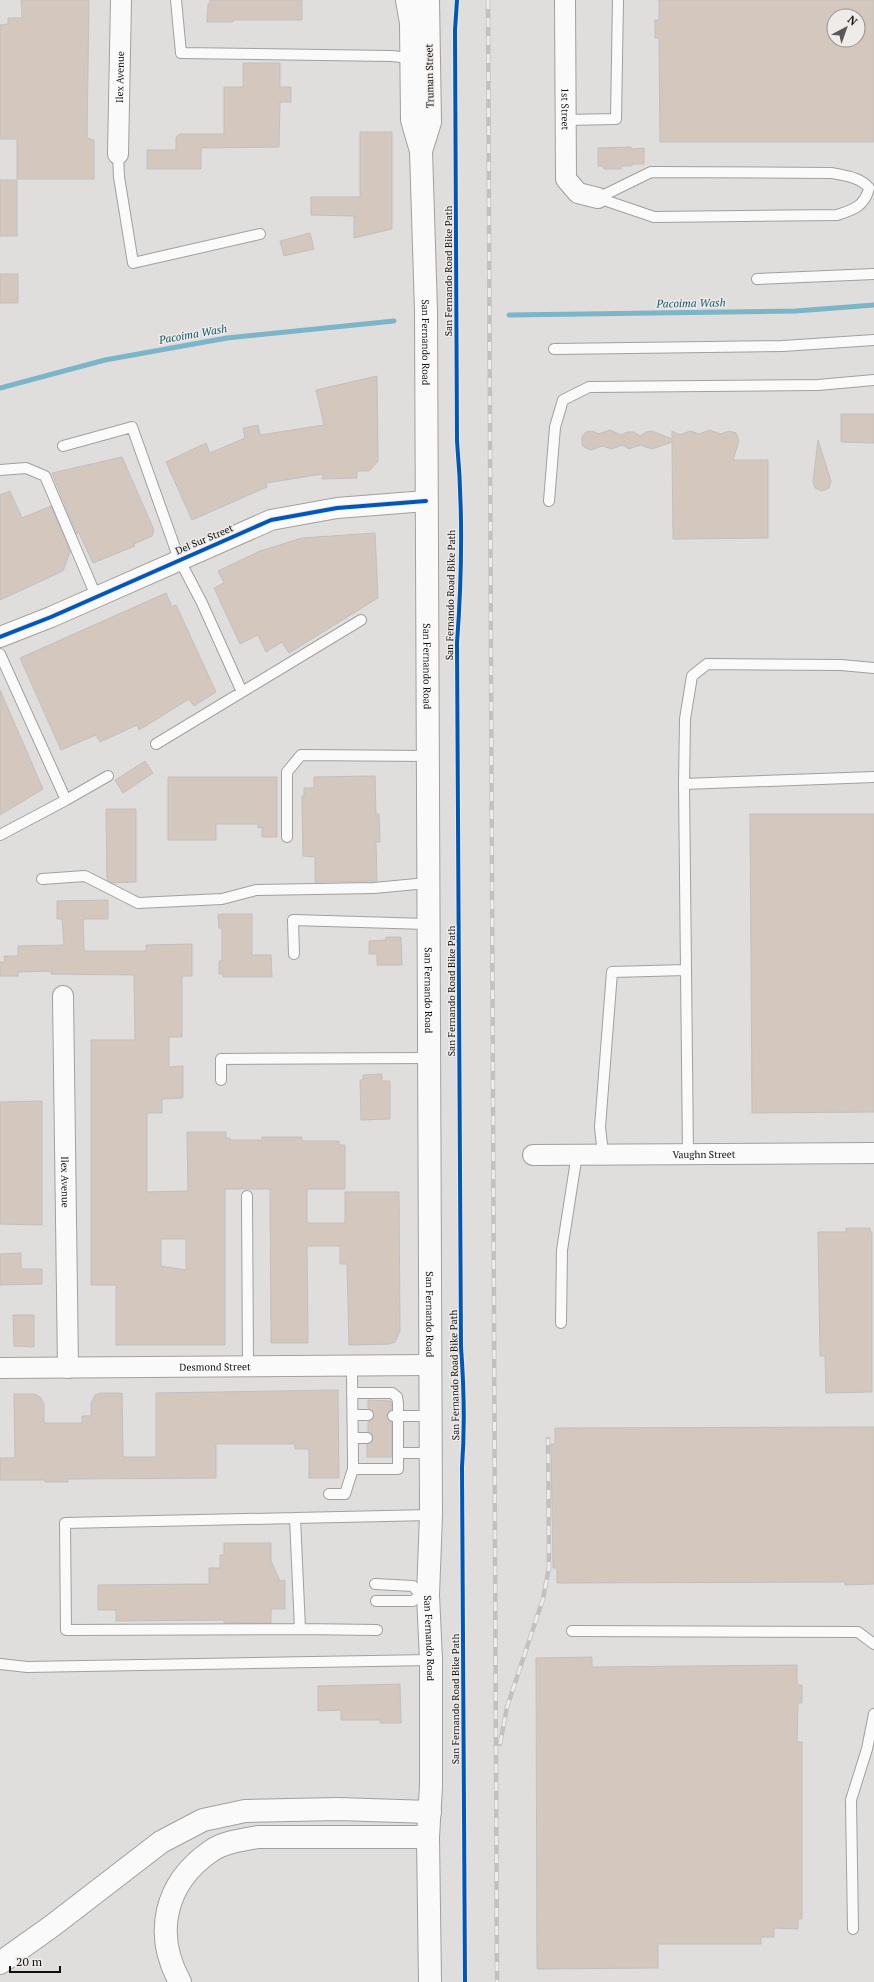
<svg xmlns="http://www.w3.org/2000/svg" width="874" height="1982" font-family="'PT Serif',serif">
  <rect width="100%" height="100%" fill="#dfdedc"/>
  <g fill="none" stroke-linecap="round" stroke-linejoin="round">
    <path stroke="#7db5c8" stroke-width="5" d="M509 315 796 311 874 305
      M0 388 105 360 227 338 394 321"/>
  </g>
  <path fill="#d3c7be" stroke="#c1c0bf" fill-rule="evenodd" d="M21 0H89L87 138 94 140V179H17V139H0V25L8 24V18H22Z
    M210 0H302V20H233V22H207L208 4H210Z
    M659 0H874V142H660L659 38H655V20H659ZM834 16H858V40H834Z
    M243 63H280V87H291V102H280L279 147 201 148V169H147V150H176V137L180 134H224V87H243Z
    M360 132H392V229L354 238V216L311 215V197H360Z
    M631 147V149L644 148V164H632V166H621V169H604L603 166H598V148Z
    M0 180H17V236H0Z
    M310 233 314 249 284 256 280 241Z
    M0 274H18V303H0Z
    M377 376 378 461 369 471H357V478L322 479 323 474 266 483 267 487 192 520 166 462 206 443 210 453 245 438 243 428 258 425 260 435 324 425 316 390Z
    M841 414H874V443L841 442Z
    M610 430 621 435 627 432H634L640 436 646 432 652 431 672 439V431L680 435 690 431 700 434 709 430 721 434 729 431 736 433 739 441 733 460H768V538L673 539 672 442 652 449 640 445 629 449 622 445 612 449 602 446 591 450 584 447 582 444V437L586 432 593 431 598 434Z
    M818 440 831 481 829 488 822 491 815 488 813 482Z
    M122 457 154 530 152 536 134 544 135 546 93 563 78 531 77 534 52 473Z
    M10 491 22 518 51 506 70 552 63 571 0 600V495Z
    M375 533 378 598 289 653 282 642 266 652 258 635 240 644 214 588 224 583 218 571 260 551 302 538Z
    M166 593 172 607 176 605 216 692 194 706 189 699 139 730 137 725 100 742 96 735 61 750 20 658Z
    M0 690 43 789 0 815Z
    M145 761 153 773 123 793 115 780Z
    M375 776 376 814H379L380 842H376L377 881 315 882V857L303 856 302 796 304 797V788H314V777Z
    M168 777H277V837H262V827L258 828V824H216V840H168Z
    M106 809H136V882L112 883 107 880Z
    M750 814H874V1112L752 1113Z
    M108 900V919H83L84 951H146V945L192 944V976H182V1037H169V1067L183 1066V1098L162 1099V1113H147V1192L188 1191 187 1132H226V1138H230V1140H262V1137H302V1141H339V1145H345V1189H307V1223H345V1192H399L400 1331 395 1342 390 1344 349 1345 347 1264H340V1246H307L308 1343H271L270 1189H225V1345H116V1285H91V1040H135L134 975 51 974V971L18 972V976H0V962H5L4 956H18V946L64 945 62 919H57V901ZM161 1239H186V1270L161 1266Z
    M223 914H252V955H271L272 977H223V974H219V961H222V929L219 928 218 915Z
    M386 937H401L402 965H377V954H369V941L386 940Z
    M382 1074V1081H390V1119L361 1120 360 1080H363V1075Z
    M42 1101V1225L0 1224V1102Z
    M846 1228H870V1232H872V1392L826 1393 825 1356H820L818 1232H846Z
    M21 1253V1269H42V1284L0 1285V1254Z
    M13 1315H34V1347L14 1346Z
    M338 1390 339 1478H309V1449H295V1444H216V1478L68 1479V1482H45V1480H0V1458H15L14 1394H34L40 1397 44 1404V1423H82V1416H91V1403L95 1395 101 1393H122L123 1457H156V1393Z
    M368 1400 391 1401 392 1410 388 1412 387 1416 392 1422V1457H367V1444L372 1442 373 1438 372 1434 368 1432V1422L372 1420 374 1415 373 1411 368 1408Z
    M874 1427V1584L845 1585V1582L557 1583V1568H553L551 1444H555V1428Z
    M224 1543H271V1561L280 1581 285 1580V1609H271V1623H224V1620L116 1621V1610H98V1585L209 1584V1568H220V1555H224Z
    M592 1657V1667L797 1665V1685H802V1703H798L797 1742H802V1919H798V1929L774 1928V1937H761V1944H658V1968L537 1969 536 1658Z
    M400 1684 401 1723H380V1720H341V1710L318 1711V1686Z"/>
  <g fill="none" stroke-linecap="round" stroke-linejoin="round">
    <defs>
      <path id="lane" d="M176 0 181 53 391 56 411 58
        M566 120 616 119 618 0
        M118 154 119 177 133 263 260 234
        M651 172 832 173C845 176 860 177 869 188 865 206 853 210 837 215L654 217 598 198Z
        M757 279 874 274
        M554 349 783 346 874 340
        M63 446 132 427 179 559 202 603 242 692
        M0 470 26 468 45 476 96 596
        M549 501 555 427 563 400 589 387 818 385 874 380
        M0 654 66 800 0 835
        M156 744 361 620
        M684 784 685 719 692 676 707 664 841 665 874 668
        M66 800 108 776
        M287 837V772L301 755 426 756
        M42 879 85 876 138 903 222 899 256 890 374 888 427 883
        M294 954 293 920 427 924
        M221 1080V1059L428 1058
        M603 1154 600 1127 612 972 686 970
        M688 1154 684 784 874 777
        M247 1196 248 1365
        M561 1323 562 1250 577 1154
        M352 1365C352 1400 353 1434 353 1469H398V1403L397 1397 392 1393H352
        M353 1415H368
        M393 1416H430
        M353 1438H367
        M398 1453H431
        M329 1494H345L353 1469
        M295 1518 65 1523 66 1630 300 1629
        M375 1584 413 1586 420 1595
        M376 1601H413L420 1595H428
        M377 1630 300 1629 295 1518 431 1515
        M572 1631 858 1632 874 1644
        M0 1664 27 1667 431 1660
        M853 1929 851 1800 867 1749 874 1714"/>
      <g id="street">
        <path id="s1" d="M565 0 566 179 578 193 598 198"/>
        <path id="s2" d="M118 154 121 0"/>
        <path d="M0 637 51 617 271 520 337 508 426 501"/>
        <path id="s3" d="M63 996 68 1368"/>
        <path id="s4" d="M533 1155 874 1153"/>
        <path id="s5" d="M0 1368 430 1365"/>
      </g>
      <g id="primary">
        <path id="s6" d="M407 0 411 23 412 120 421 151 426 310 431 1515 428 1595 431 1660V1786L428 1837 430 1982"/>
        <path d="M421 151 430 122 428 0"/>
      </g>
      <path id="highway" d="M0 1963 52 1926 161 1842 203 1820 245 1811 338 1809 430 1812
        M180 1982C153 1933 165 1883 211 1851 224 1842 242 1840 258 1837H428"/>
    </defs>
    <use href="#lane" stroke="#a1a09e" stroke-width="12"/>
    <use href="#street" stroke="#a1a09e" stroke-width="22"/>
    <use href="#primary" stroke="#a1a09e" stroke-width="24"/>
    <use href="#highway" stroke="#a1a09e" stroke-width="24"/>
    <use href="#lane" stroke="#fafafa" stroke-width="10"/>
    <use href="#street" stroke="#fafafa" stroke-width="20"/>
    <use href="#primary" stroke="#fafafa" stroke-width="22"/>
    <use href="#highway" stroke="#fafafa" stroke-width="22"/>
    <defs>
      <path id="rail" d="M488 0 497 1982
        M500 1744 507 1707 543 1599 549 1567 548 1439"/>
    </defs>
    <use href="#rail" stroke="#c1c1c1" stroke-width="4.5"/>
    <use href="#rail" stroke="#eeebe9" stroke-width="3" stroke-dasharray="9" stroke-linecap="butt"/>
    <defs>
      <path id="cycleway" d="M457 0 455 30 457 441C463 508 462 576 457 643L461 1347C464 1387 465 1427 462 1467L465 1982
        M0 637 51 617 271 520 337 508 426 501"/>
    </defs>
    <use href="#cycleway" stroke="#eeebe9" stroke-width="6"/>
    <use href="#cycleway" stroke="#0057b8" stroke-width="4"/>
  </g>
  <g text-anchor="middle" stroke-width="3" stroke-linejoin="round" paint-order="stroke">
    <g font-size="10" fill="#11100f" stroke="#eeebe9">
      <text transform="translate(429 76) rotate(-91)" y="4">Truman Street</text>
      <text dy="4" stroke="none"><textPath href="#s2" startOffset="77">Ilex Avenue</textPath></text>
      <text dy="4" stroke="none"><textPath href="#s1" startOffset="109">1st Street</textPath></text>
      <text transform="translate(448 271) rotate(-90)" y="4">San Fernando Road Bike Path</text>
      <text dy="4" stroke="none"><textPath href="#s6" startOffset="344">San Fernando Road</textPath></text>
      <text transform="translate(204 539) rotate(-23)" y="4">Del Sur Street</text>
      <text transform="translate(450 595) rotate(-89)" y="4">San Fernando Road Bike Path</text>
      <text dy="4" stroke="none"><textPath href="#s6" startOffset="668">San Fernando Road</textPath></text>
      <text dy="4" stroke="none"><textPath href="#s6" startOffset="992">San Fernando Road</textPath></text>
      <text transform="translate(451 991) rotate(-90)" y="4">San Fernando Road Bike Path</text>
      <text dy="4" stroke="none"><textPath href="#s4" startOffset="171">Vaughn Street</textPath></text>
      <text dy="4" stroke="none"><textPath href="#s3" startOffset="186">Ilex Avenue</textPath></text>
      <text dy="4" stroke="none"><textPath href="#s6" startOffset="1316">San Fernando Road</textPath></text>
      <text dy="4" stroke="none"><textPath href="#s5" startOffset="215">Desmond Street</textPath></text>
      <text transform="translate(454 1375) rotate(-91)" y="4">San Fernando Road Bike Path</text>
      <text dy="4" stroke="none"><textPath href="#s6" startOffset="1640">San Fernando Road</textPath></text>
      <text transform="translate(455 1699) rotate(-90)" y="4">San Fernando Road Bike Path</text>
    </g>
    <g font-size="11" font-style="italic" fill="#115569" stroke="#eeebe9">
      <text transform="translate(691 303) rotate(-1)" y="4">Pacoima Wash</text>
      <text transform="translate(193 334) rotate(-10)" y="4">Pacoima Wash</text>
    </g>
  </g>
  <g transform="translate(846 28) rotate(41)"><circle r="19" fill="#eeebe9" stroke="#969392"/>
  <path d="M0-3L7 15L0 10L-7 15Z" fill="#595857"/>
  <text y="-6" font-size="11" font-weight="bold" text-anchor="middle" fill="#11100f">N</text>
  </g>
  <path d="M10 1966v6h50v-6" fill="none" stroke="#11100f" stroke-width="2"/>
  <text x="16" y="1966" font-size="12" fill="#11100f" stroke="#eeebe9" stroke-width="3" paint-order="stroke">20 m</text>
</svg>
